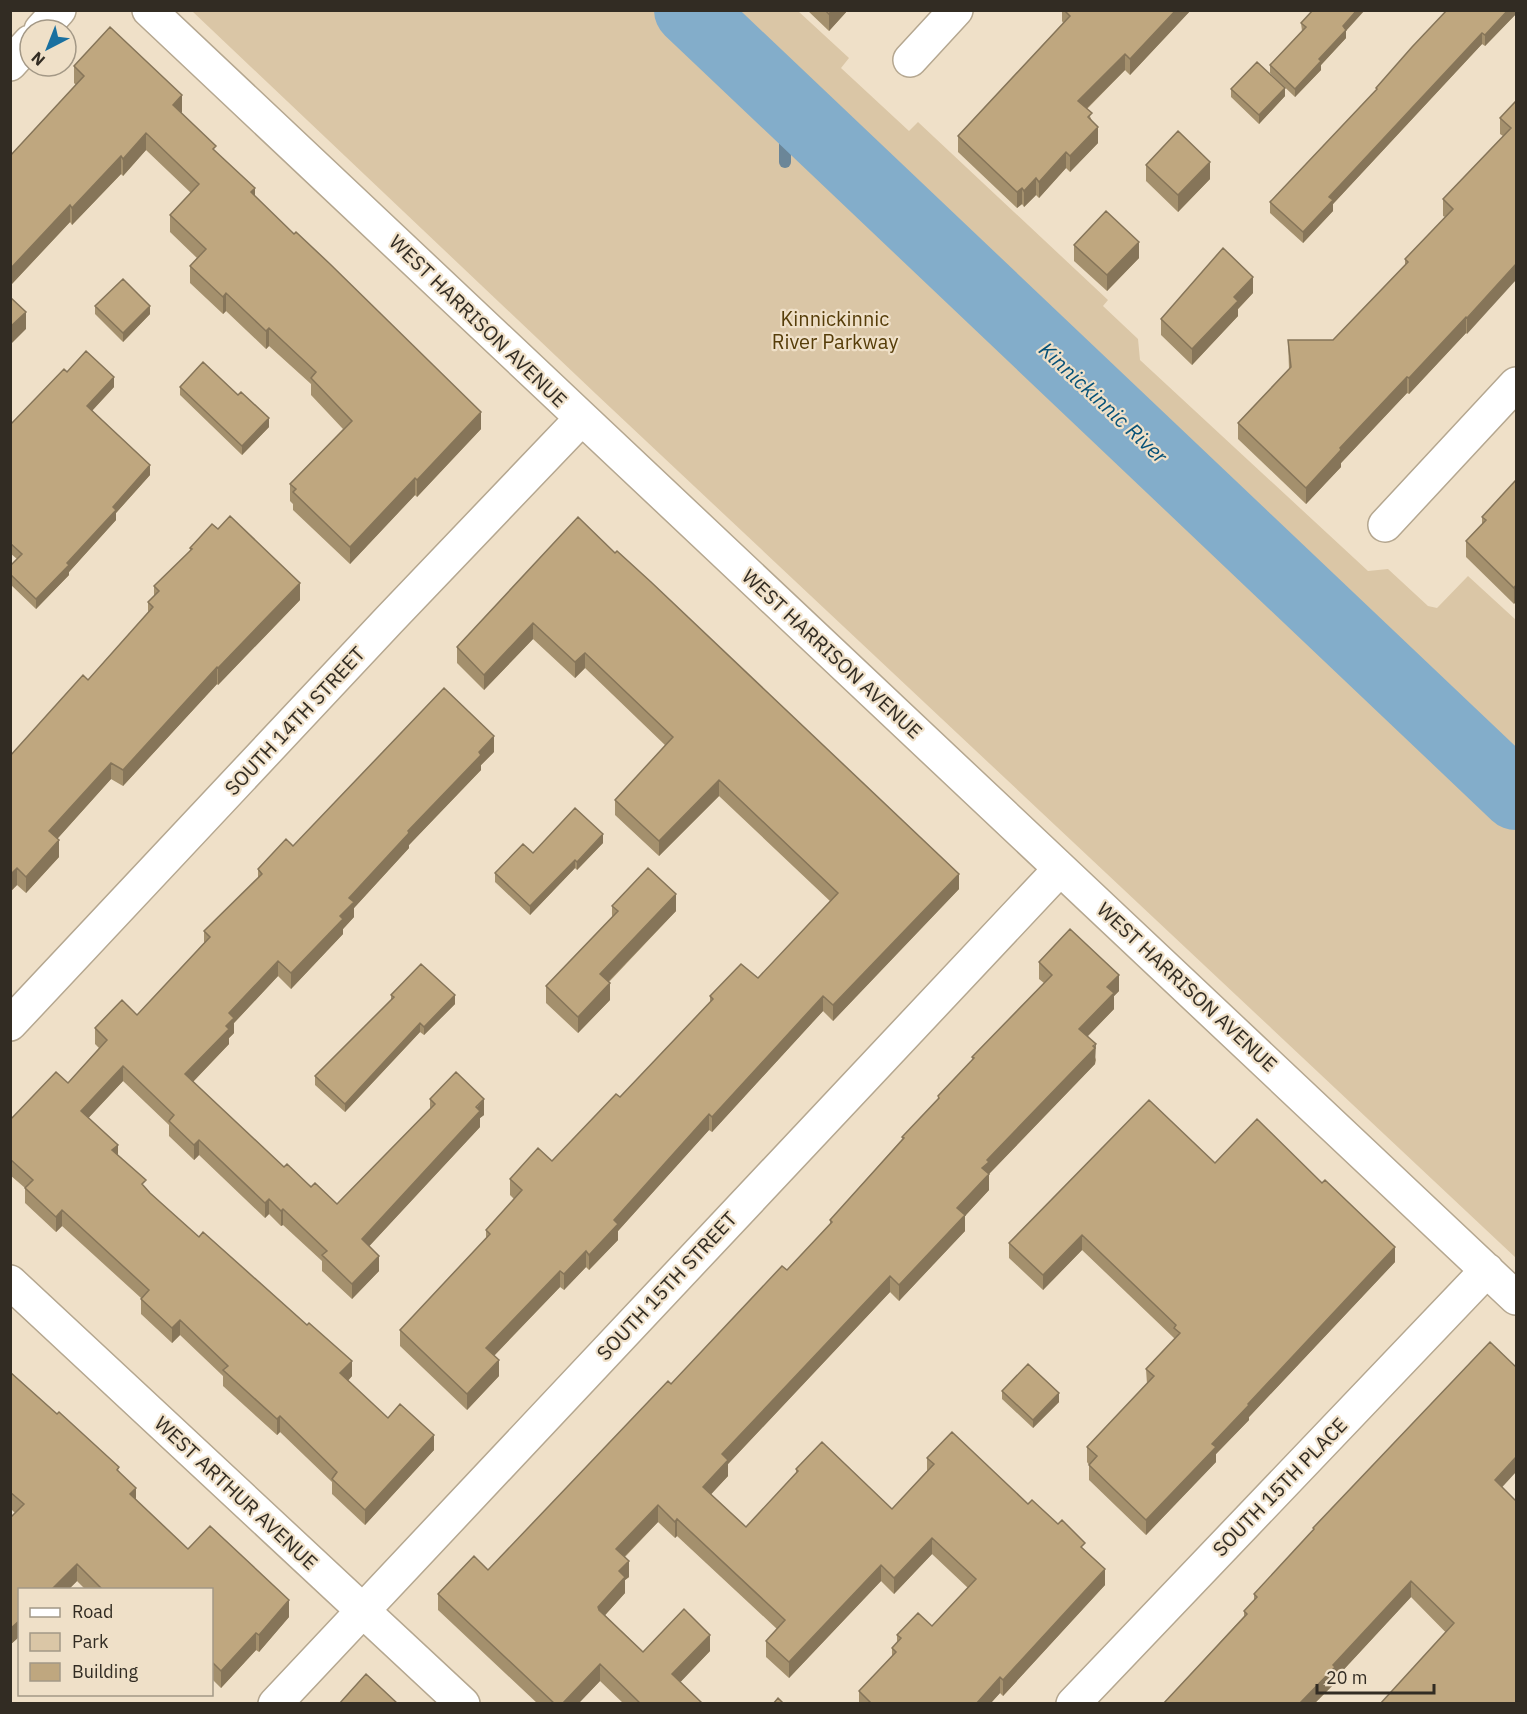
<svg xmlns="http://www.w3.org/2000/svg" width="1527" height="1714" font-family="'IBM Plex Sans',sans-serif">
  <rect width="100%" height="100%" fill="#efe0c8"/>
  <path fill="#dac6a6" d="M192 11H798L849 58 841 68 909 131 918 122 1108 300 1103 306 1138 339 1140 360 1368 571 1388 569 1428 606 1437 608 1468 576 1516 620V1258L596 394Z"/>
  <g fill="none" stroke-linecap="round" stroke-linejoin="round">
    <path stroke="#6b8698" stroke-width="12" d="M785 101V162"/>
    <path stroke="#83adca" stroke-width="70" d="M689 10 1516 795"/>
    <defs>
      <path id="minor" d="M149 10 1516 1298
        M41 30 59 10
        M910 60 956 10
        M10 64 30 42
        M1385 525 1516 384
        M10 1024 389 620 581 419
        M10 1282 463 1704
        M275 1704 1060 869
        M1073 1704 1487 1270"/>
    </defs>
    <use href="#minor" stroke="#b5a790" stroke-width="36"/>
    <use href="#minor" stroke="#fff" stroke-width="33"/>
  </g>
  <path fill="#a4906d" d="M807 10H848L829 31Z
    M1062 10H1191L1130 75 1125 70 1087 109 1092 121 1098 143 1070 172 1066 168 1039 198 1036 195 1024 207 1022 204 1017 208 958 152V136L1063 23 1062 21Z
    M1516 10V14L1485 46 1482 44 1333 204V211L1303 243 1270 213V202L1376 90V88Z
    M1301 23 1346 31V38L1321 65V70L1295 97 1270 73V65L1302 31Z
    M74 66 182 112 181 113 255 196 481 429 417 497 415 495 350 564 293 510V504L290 501V484L343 429 311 395V384L269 346 266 349 226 311 223 314 190 283V266L197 258 170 232V215L191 193 146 150 123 176 121 174 72 225 70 222 10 286V156L76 85 74 83Z
    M1231 89 1285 96 1259 124 1231 97Z
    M1516 101 1467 334 1466 333 1409 394 1407 393 1341 463V467L1306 504 1238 439V423L1289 369 1288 340H1333L1405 265V259L1445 217 1443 216V199L1503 136 1500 134V118Z
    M1146 165 1210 179 1178 212 1146 181Z
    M1074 245 1139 258 1107 291 1074 261Z
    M1253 293 1238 309V316L1192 365 1161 335V319Z
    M95 306 150 314 123 342 95 314Z
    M67 372 114 387 92 411 150 475 116 513V520L69 572V575L36 609 10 584V566L17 559 10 553V425Z
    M180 387 269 427 242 455 180 395Z
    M1516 480V601L1514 604 1466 557V541L1482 524V517Z
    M578 517 959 889 833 1021 823 1011 712 1132 709 1130 618 1231V1240L589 1270 586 1267 564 1290 560 1287 494 1356 499 1376 467 1410 400 1346V1330L486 1238V1230L514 1199 510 1195V1179L552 1161 620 1097 710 1002V996L758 978 831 902 719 796 659 856 615 815V800L666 746 585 668 575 678 533 639 484 690 457 663V647Z
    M190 548 300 600 218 685 217 684 123 786 111 779 58 838 59 857 26 893 17 885 10 892V756L88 680 148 613V602L154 596V586L190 551Z
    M494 752 481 765V770L409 845V848L354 908V917L343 929V934L291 989 278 976 234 1023V1033L229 1038V1044L193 1082 284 1167 337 1204 430 1109V1099L484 1115 480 1118V1127L369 1246 379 1271 352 1299 322 1271V1261L283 1225 281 1226 269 1214 265 1218 199 1155 194 1160 169 1136V1125L123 1081 88 1118 118 1155 150 1193 352 1376 348 1381 388 1418 434 1450 365 1525 332 1494V1482L280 1432 277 1435 223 1386V1376L180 1335 172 1343 141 1314V1298L62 1226 56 1232 25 1203V1188L10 1175V1120L68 1083 99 1048 95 1044V1028L137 1015 204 943V931L258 879V869L293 846Z
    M603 843 577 870 575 868 530 915 495 882V873L533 853Z
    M612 906 676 911 609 982 610 1000 578 1033 546 1003V986L612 917Z
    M1039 962 1119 991 1114 996V1009L1088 1036 1096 1060 1095 1064 989 1174V1190L965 1216V1231L899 1301 890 1292 728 1464V1476L711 1494 746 1527 796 1474V1469L892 1509 927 1471V1458L1028 1504 1085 1550 1105 1585 1003 1696 1000 1693 990 1704H859V1691L892 1656V1648L897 1643V1635L932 1626 968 1588 932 1554 894 1594 881 1581 789 1678 766 1657V1641L777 1629 677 1536 675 1538 658 1522 625 1557 629 1577 625 1580V1593L605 1615 643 1652 710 1651 680 1682 703 1704H624L600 1681 578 1704H538L438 1610V1594L488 1570 671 1384 787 1270 830 1224V1220L902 1139V1137L938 1099V1096L972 1060V1057L1044 983 1039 979Z
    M391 995 455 1004 424 1035 420 1032 345 1112 315 1085V1076L391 1000Z
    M1215 1163 1395 1262 1249 1417V1420L1216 1454V1462L1146 1535 1089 1480V1465L1087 1462V1447L1147 1384 1146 1369 1174 1340V1338L1082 1250 1043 1290 1009 1258V1243Z
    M10 1372 119 1471 136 1500 188 1549 289 1617 259 1652 256 1650 221 1688 212 1679V1590H86L77 1581 68 1590H20V1636L10 1645V1518L15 1513 10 1508Z
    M1002 1391 1059 1402 1033 1428 1002 1399Z
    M1502 1487 1516 1704 1411 1597 1335 1679V1683L1314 1704H1163L1244 1616V1611L1254 1601V1594L1313 1530V1528Z"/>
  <path fill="#867559" d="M832 10H848L829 31V14Z
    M1176 10H1191L1130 75V59Z
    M1357 10H1365L1346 31V38L1321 65V70L1295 97V89L1319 59 1343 26Z
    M1508 10H1516V14L1485 46V35Z
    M1482 33V44L1333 204V211L1303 243V232L1329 197Z
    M1125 54V70L1078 117V101Z
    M1285 88V96L1259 124V115Z
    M182 95V112L173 122V105Z
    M1098 127V143L1070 172V156Z
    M146 133V150L123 176V159Z
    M1066 152V168L1039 198V182Z
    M121 156V174L72 225V208Z
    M1210 162V179L1178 212V195Z
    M1036 178V195L1024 207V191Z
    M255 188V205L251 192Z
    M1022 188V204L1017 208V192Z
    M70 205V222L10 286V269Z
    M1139 242V258L1107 291V275Z
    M1516 264V280L1467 334V318Z
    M1253 277V293L1238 309V316L1192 365V349L1234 297Z
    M226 293V311L223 314V297Z
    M150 306V314L123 342V333Z
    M26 312V329L10 345V327Z
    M1466 317V333L1409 394V378Z
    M269 328V346L266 349V331Z
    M114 377V387L87 416V406Z
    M1407 377V393L1341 463V467L1306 504V488L1340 448Z
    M481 412V429L417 497V480Z
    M269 418V427L242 455V446Z
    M150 465V475L116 513V520L69 572V575L36 609V599L67 563 113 507Z
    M415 478V495L350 564V547Z
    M300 583V600L218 685V668Z
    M1516 585V601L1514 604V588Z
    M533 623V639L484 690V675Z
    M585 653V668L575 678V662Z
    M217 667V684L123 786V770Z
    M494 736V752L481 765V770L409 845V848L354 908V917L343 929V934L291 989V973L340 916 349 898 479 752Z
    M111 763V779L49 848V831Z
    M719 780V796L659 856V841Z
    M603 834V843L577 870V862Z
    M59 840V857L26 893V877Z
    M575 860V868L530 915V906Z
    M17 868V885L10 892V875Z
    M959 874V889L833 1021V1005Z
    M676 894V911L600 990V974Z
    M278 961V976L234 1023V1033L229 1038V1044L185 1090V1074L226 1026 229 1013Z
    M1119 975V991L1114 996V1009L1079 1045V1029L1107 987Z
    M610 983V1000L578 1033V1017Z
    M455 995V1004L424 1035V1027Z
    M823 996V1011L712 1132V1117Z
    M420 1023V1032L345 1112V1104Z
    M1096 1044 1095 1064 989 1174V1190L965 1216V1231L899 1301V1285L957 1208 987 1160Z
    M123 1066V1081L81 1126V1111Z
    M484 1099V1115L480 1118V1127L362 1254V1239Z
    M709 1114V1130L618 1231V1240L589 1270V1255L614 1220Z
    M199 1140V1155L194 1160V1145Z
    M118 1145V1161L112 1150Z
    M269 1199V1214L265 1218V1203Z
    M283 1209V1225L281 1226V1211Z
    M62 1210V1226L56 1232V1217Z
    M1082 1235V1250L1043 1290V1275Z
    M1395 1247V1262L1249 1417V1420L1216 1454V1462L1146 1535V1520L1212 1444 1248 1404Z
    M586 1251V1267L564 1290V1274Z
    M379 1256V1271L352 1299V1284Z
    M560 1271V1287L486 1364V1348Z
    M890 1276V1292L728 1464V1476L703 1503V1487L722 1454Z
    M180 1320V1335L172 1343V1328Z
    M499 1360V1376L467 1410V1394Z
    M352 1361V1376L340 1389V1373Z
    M1059 1393V1402L1033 1428V1420Z
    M280 1416V1432L277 1435V1419Z
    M434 1435V1450L365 1525V1510Z
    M1516 1457V1472L1495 1495V1480Z
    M136 1488V1505L130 1494Z
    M658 1505V1522L616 1565V1549Z
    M677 1519V1536L675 1538V1522Z
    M932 1538V1554L894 1594V1578Z
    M629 1561V1577L625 1580V1593L598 1623V1607L619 1571Z
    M77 1564V1581L68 1590H51Z
    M881 1565V1581L789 1678V1662Z
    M1105 1569V1585L1003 1696V1680Z
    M1411 1581V1597L1335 1679V1683L1314 1704H1299L1333 1665Z
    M289 1600V1617L259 1652V1635Z
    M20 1620V1636L10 1645V1629Z
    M256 1633V1650L221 1688V1671Z
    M710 1635V1651L672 1691V1674Z
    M600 1664V1681L578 1704H562Z
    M1000 1677V1693L990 1704H976Z"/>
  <path fill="#bfa77f" stroke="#867559" stroke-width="1.5" d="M825 10H832L829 14Z
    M1067 10H1176L1130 59 1125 54 1078 101 1092 113 1088 117 1098 127 1070 156 1066 152 1039 182 1036 178 1024 191 1022 188 1017 192 958 136 1070 16 1066 12Z
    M1313 10H1357L1343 26 1346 30 1319 59 1321 61 1295 89 1270 65 1306 27 1301 23Z
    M1447 10H1508L1485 35 1482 33 1329 197 1333 200 1303 232 1270 202 1377 89 1376 88 1412 47Z
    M110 27 182 95 173 105 216 146 213 149 255 188 251 192 294 234 296 232 330 264 481 412 417 480 415 478 350 547 293 492 296 489 290 484 352 421 311 378 316 372 269 328 266 331 226 293 223 297 190 266 206 249 170 215 199 184 146 133 123 159 121 156 72 208 70 205 10 269V156L84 76 74 66Z
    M1257 62 1285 88 1259 115 1231 89Z
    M1516 101V264L1467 318 1466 317 1409 378 1407 377 1340 448 1341 450 1306 488 1238 423 1291 367 1288 340H1333L1408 262 1405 259 1453 209 1443 199 1511 128 1500 118Z
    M1178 131 1210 162 1178 195 1146 165Z
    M1106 211 1139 242 1107 275 1074 245Z
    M1223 248 1253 277 1234 297 1238 301 1192 349 1161 319Z
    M123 279 150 306 123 333 95 306Z
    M10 297 26 312 10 327Z
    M86 351 114 377 87 406 150 465 113 507 116 510 67 563 69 565 36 599 10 574V566L22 554 10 543V425L64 369 67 372Z
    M203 362 238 395 241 392 269 418 242 446 180 387Z
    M1516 480V585L1514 588 1466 541 1486 520 1482 517Z
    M230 516 300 583 218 668 217 667 123 770 111 763 49 831 59 840 26 877 17 868 10 875V756L83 675 88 680 153 607 148 602 159 591 154 586 192 549 190 548 212 524 218 529Z
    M578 517 615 553 617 551 651 582 959 874 833 1005 823 996 712 1117 709 1114 614 1220 618 1224 589 1255 586 1251 564 1274 560 1271 486 1348 499 1360 467 1394 400 1330 490 1234 486 1230 522 1190 510 1179 538 1148 552 1161 616 1094 620 1097 713 999 710 996 741 964 758 978 838 893 719 780 659 841 615 800 673 737 585 653 575 662 533 623 484 675 457 647Z
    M444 688 494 736 479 752 481 755 408 831 409 833 349 898 354 902 340 916 343 919 291 973 278 961 229 1013 234 1018 226 1026 229 1029 185 1074 284 1167 287 1164 311 1187 315 1183 337 1204 435 1104 430 1099 456 1072 484 1099 476 1107 480 1111 362 1239 379 1256 352 1284 322 1255 327 1251 283 1209 281 1211 269 1199 265 1203 199 1140 194 1145 169 1121 174 1115 123 1066 81 1111 118 1145 112 1150 146 1180 142 1184 150 1193 199 1237 203 1232 307 1325 309 1323 352 1361 340 1373 388 1418 400 1404 434 1435 365 1510 332 1479 337 1472 280 1416 277 1419 223 1370 228 1366 180 1320 172 1328 141 1299 149 1290 62 1210 56 1217 25 1188 33 1180 10 1159V1120L56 1072 68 1083 107 1040 95 1028 122 1000 137 1015 210 937 204 931 262 874 258 869 286 839 293 846Z
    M575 808 603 834 577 862 575 860 530 906 495 873 523 844 533 853Z
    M648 868 676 894 600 974 610 983 578 1017 546 986 618 911 612 906Z
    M1070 929 1119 975 1107 987 1114 993 1079 1029 1096 1044 1093 1046 1095 1048 987 1160 989 1162 982 1168 989 1174 957 1208 965 1215 899 1285 890 1276 722 1454 728 1460 703 1487 746 1527 798 1471 796 1469 822 1442 892 1509 934 1464 927 1458 952 1432 1028 1504 1032 1500 1058 1524 1062 1520 1085 1543 1081 1547 1105 1569 1003 1680 1000 1677 976 1704H872L859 1691 896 1652 892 1648 901 1638 897 1635 918 1613 932 1626 976 1579 932 1538 894 1578 881 1565 789 1662 766 1641 785 1620 677 1519 675 1522 658 1505 616 1549 629 1561 619 1571 625 1577 598 1607 599 1610 643 1652 684 1609 710 1635 672 1674 703 1704H641L600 1664 562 1704H555L438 1594 474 1556 488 1570 668 1381 671 1384 782 1266 787 1270 832 1222 830 1220 904 1138 902 1137 939 1098 938 1096 974 1058 972 1057 1052 975 1039 962Z
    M421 964 455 995 424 1027 420 1023 345 1104 315 1076 394 997 391 995Z
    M1149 1100 1215 1163 1257 1119 1322 1183 1325 1180 1395 1247 1248 1404 1249 1405 1212 1444 1216 1447 1146 1520 1089 1465 1097 1456 1087 1447 1154 1376 1146 1369 1180 1333 1174 1328 1176 1325 1082 1235 1043 1275 1009 1243Z
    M1490 1342 1516 1367V1457L1495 1480 1516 1501V1704H1380L1454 1623 1411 1581 1333 1665 1335 1667 1299 1704H1163L1247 1614 1244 1611 1257 1597 1254 1594 1314 1529 1313 1528Z
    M1028 1364 1059 1393 1033 1420 1002 1391Z
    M10 1372 57 1414 59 1412 119 1467 117 1470 136 1488 130 1494 188 1549 210 1526 289 1600 259 1635 256 1633 221 1671 212 1662V1590H103L77 1564 51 1590H20V1620L10 1629V1518L24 1504 10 1492Z
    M366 1674 398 1704H339Z
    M778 1698 784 1704H773Z"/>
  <g text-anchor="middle" stroke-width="4.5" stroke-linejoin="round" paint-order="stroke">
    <g font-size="20" fill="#563d09" stroke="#efe0c8">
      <text x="835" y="326">Kinnickinnic<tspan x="835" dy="23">River Parkway</tspan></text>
    </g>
    <g font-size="20" fill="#322c23" stroke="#efe0c8">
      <text transform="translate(478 321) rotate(44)" y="7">WEST HARRISON AVENUE</text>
      <text transform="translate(832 654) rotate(43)" y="7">WEST HARRISON AVENUE</text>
      <text transform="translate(295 721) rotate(-47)" y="7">SOUTH 14TH STREET</text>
      <text transform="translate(1187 987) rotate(43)" y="7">WEST HARRISON AVENUE</text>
      <text transform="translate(667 1286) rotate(-47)" y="7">SOUTH 15TH STREET</text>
      <text transform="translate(1280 1487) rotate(-46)" y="7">SOUTH 15TH PLACE</text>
      <text transform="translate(236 1493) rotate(43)" y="7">WEST ARTHUR AVENUE</text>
    </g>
    <g font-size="21" font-style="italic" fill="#075278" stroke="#efe0c8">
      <text transform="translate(1103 403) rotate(43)" y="7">Kinnickinnic River</text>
    </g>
  </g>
  <rect width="1527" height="1714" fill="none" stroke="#322c23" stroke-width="24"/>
  <rect x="18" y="1588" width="195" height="108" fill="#efe0c8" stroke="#a39886" stroke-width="1.5"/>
  <rect x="30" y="1608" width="30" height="9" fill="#ffffff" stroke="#a39886" stroke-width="1.5"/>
  <text x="72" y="1618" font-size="18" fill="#322c23">Road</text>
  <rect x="30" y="1633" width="30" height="18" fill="#dac6a6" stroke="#a39886" stroke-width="1.5"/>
  <text x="72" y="1648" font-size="18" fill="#322c23">Park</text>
  <rect x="30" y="1663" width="30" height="18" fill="#bfa77f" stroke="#a39886" stroke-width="1.5"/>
  <text x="72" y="1678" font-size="18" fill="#322c23">Building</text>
  <g transform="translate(48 48) rotate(222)"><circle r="28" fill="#efe0c8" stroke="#a39886" stroke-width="1.5"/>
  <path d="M0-4.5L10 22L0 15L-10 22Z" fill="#1970a0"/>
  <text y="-9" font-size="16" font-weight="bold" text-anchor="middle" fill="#322c23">N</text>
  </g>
  <path d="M1317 1684v9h117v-9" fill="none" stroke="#322c23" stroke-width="3"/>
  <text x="1326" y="1684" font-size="18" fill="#322c23" stroke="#efe0c8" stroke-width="4.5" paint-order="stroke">20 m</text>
</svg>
